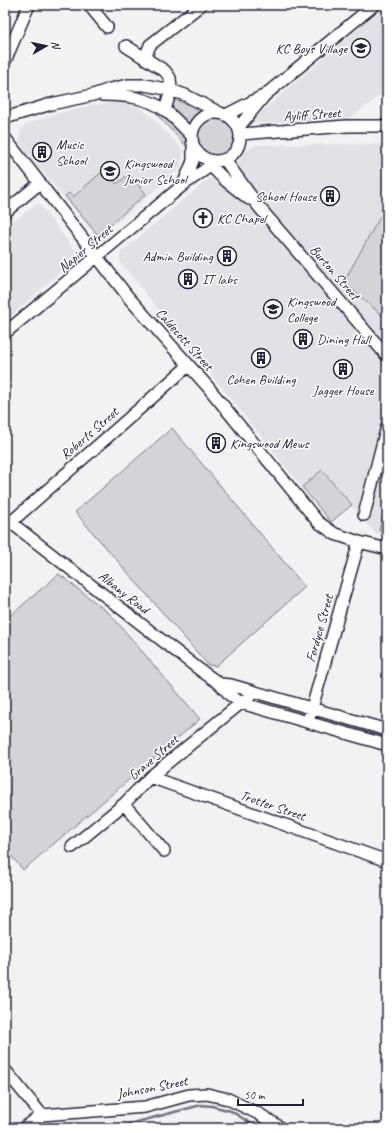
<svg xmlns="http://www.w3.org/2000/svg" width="392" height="1133" font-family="Caveat,sans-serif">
  <rect width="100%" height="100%" fill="#f2f2f3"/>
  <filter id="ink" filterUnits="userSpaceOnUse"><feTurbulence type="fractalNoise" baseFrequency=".025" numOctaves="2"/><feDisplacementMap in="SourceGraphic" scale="8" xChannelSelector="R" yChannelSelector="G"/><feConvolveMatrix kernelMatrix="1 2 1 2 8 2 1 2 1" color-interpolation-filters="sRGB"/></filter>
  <g filter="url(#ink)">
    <path fill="#e2e2e6" d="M385 5H387V90L345 122 248 123Z
      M122 102 139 107 151 116 184 151 180 169 98 238 23 149 19 141 21 130 26 124 52 115 91 105Z
      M387 144V536L375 533 322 470 302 487 120 262V253L207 180 214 179 240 160 243 153 256 145Z
      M38 203 79 255 5 322V227Z"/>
    <path fill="#d3d3d8" stroke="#7a7a8a" d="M171 98 191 106 199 112 187 126 170 106Z
      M156 111 160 112 183 132 185 137 188 148 159 117Z
      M197 137a19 19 0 1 1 38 0a19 19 0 1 1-38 0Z
      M104 170 117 184 129 174 146 194 98 235 65 196 69 193 73 197Z
      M387 204V318L384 317 350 288 347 282V276Z
      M172 428 305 587 216 666 208 665 75 512Z
      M322 470 352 505 331 522 302 487Z
      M387 497V533L379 531Z
      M59 574 110 614 200 719 23 870 5 848V620Z"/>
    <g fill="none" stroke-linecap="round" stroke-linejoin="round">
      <path stroke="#727282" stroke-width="2.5" d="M122 1126 201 1105 212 1106 231 1111 258 1128
        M6 1128H7
        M38 1128H43"/>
      <defs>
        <path id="minor" d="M89 5 107 27
          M126 46 165 71 170 78 171 90 165 110
          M145 58 150 45 201 5
          M5 61 29 5
          M103 95C124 95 148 97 166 111 175 118 183 127 191 135
          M192 137a24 24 0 1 1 48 0a24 24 0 1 1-48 0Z
          M226 115 261 97
          M5 118 51 104 93 95 110 89 128 85H145L171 90 185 95 220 113
          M238 128 265 95 374 5
          M240 134 347 126H387
          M5 138 129 298 208 387 318 522 335 534 359 542 387 549
          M225 160 259 207 387 356
          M211 166 226 181 249 199
          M183 185 193 161V147
          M5 212 40 183
          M5 333 183 185 216 162
          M364 515 387 426
          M5 518 200 670 220 684 230 695 241 703 387 745
          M10 523 188 366
          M220 684 231 685 387 730
          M308 722 359 542
          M150 777 387 861
          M124 804 164 851
          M72 847 124 804 150 777 241 703 255 692
          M5 1070 42 1115
          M24 1128 42 1115 145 1107 189 1095 207 1094 228 1099 259 1114 281 1128"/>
      </defs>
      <use href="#minor" stroke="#22223b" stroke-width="14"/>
      <use href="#minor" stroke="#fff" stroke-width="11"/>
    </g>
  </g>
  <defs>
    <symbol id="school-ring" viewBox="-11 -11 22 22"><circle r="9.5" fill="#fff" stroke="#22223b" stroke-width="1.5"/><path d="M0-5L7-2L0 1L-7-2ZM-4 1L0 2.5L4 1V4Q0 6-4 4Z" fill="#22223b"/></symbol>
    <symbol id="building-ring" viewBox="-11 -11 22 22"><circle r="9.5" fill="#fff" stroke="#22223b" stroke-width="1.5"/><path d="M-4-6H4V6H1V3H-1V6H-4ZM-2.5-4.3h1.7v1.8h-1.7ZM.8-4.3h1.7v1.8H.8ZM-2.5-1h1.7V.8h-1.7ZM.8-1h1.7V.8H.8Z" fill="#22223b"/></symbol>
    <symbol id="church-ring" viewBox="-11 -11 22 22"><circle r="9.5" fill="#fff" stroke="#22223b" stroke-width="1.5"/><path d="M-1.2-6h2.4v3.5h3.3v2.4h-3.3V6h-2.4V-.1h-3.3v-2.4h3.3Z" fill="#22223b"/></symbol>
  </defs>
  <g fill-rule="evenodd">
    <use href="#school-ring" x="350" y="37" width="22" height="22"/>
    <use href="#building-ring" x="31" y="141" width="22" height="22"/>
    <use href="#school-ring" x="99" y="160" width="22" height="22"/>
    <use href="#building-ring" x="319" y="185" width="22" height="22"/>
    <use href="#church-ring" x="192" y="207" width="22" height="22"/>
    <use href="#building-ring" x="216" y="245" width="22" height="22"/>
    <use href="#building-ring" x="177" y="268" width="22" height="22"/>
    <use href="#school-ring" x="262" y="298" width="22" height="22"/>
    <use href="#building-ring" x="292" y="328" width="22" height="22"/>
    <use href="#building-ring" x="250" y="347" width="22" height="22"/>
    <use href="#building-ring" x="332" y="358" width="22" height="22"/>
    <use href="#building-ring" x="205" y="432" width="22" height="22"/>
  </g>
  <g text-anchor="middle" stroke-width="3" stroke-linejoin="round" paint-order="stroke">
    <g font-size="14" fill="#22223b" stroke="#fff" text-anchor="start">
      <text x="347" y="53" text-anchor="end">KC Boys Village</text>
      <text x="56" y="149">Music<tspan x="56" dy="16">School</tspan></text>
      <text x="124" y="168">Kingswood<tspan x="124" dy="16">Junior School</tspan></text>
      <text x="316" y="201" text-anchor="end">School House</text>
      <text x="217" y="223">KC Chapel</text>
      <text x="213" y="261" text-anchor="end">Admin Building</text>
      <text x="202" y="284">IT labs</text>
      <text x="287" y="306">Kingswood<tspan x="287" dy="16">College</tspan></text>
      <text x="317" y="344">Dining Hall</text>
      <text x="261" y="384" text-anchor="middle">Cohen Building</text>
      <text x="343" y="395" text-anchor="middle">Jagger House</text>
      <text x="230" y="448">Kingswood Mews</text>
    </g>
    <g font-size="14" fill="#22223b" stroke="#fff">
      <text transform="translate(312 114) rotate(-4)" y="5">Ayliff Street</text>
      <text transform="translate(85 248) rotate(-40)" y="5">Napier Street</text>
      <text transform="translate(335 272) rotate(49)" y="5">Burton Street</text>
      <text transform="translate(185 339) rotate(48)" y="5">Caldecott Street</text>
      <text transform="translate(89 433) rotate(-41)" y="5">Roberts Street</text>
      <text transform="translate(124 592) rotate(38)" y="5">Albany Road</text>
      <text transform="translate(319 628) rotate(-74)" y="5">Fordyce Street</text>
      <text transform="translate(153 757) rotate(-41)" y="5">Grave Street</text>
      <text transform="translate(273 805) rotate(19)" y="5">Trotter Street</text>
      <text transform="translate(152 1087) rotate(-11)" y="5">Johnson Street</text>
    </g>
  </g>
  <rect width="392" height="1133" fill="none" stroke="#fff" stroke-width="20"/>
  <rect x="10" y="10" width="372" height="1113" fill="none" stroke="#22223b" stroke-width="1.5" filter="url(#ink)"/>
  <g transform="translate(46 46) rotate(81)" stroke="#ffffff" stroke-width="3" paint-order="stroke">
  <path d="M0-3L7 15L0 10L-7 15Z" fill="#22223b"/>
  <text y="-6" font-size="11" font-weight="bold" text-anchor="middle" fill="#22223b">N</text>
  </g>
  <path d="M238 1099v6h65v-6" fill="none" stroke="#22223b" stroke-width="2"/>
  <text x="244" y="1099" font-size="12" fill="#22223b" stroke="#ffffff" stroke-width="3" paint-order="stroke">50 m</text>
</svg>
